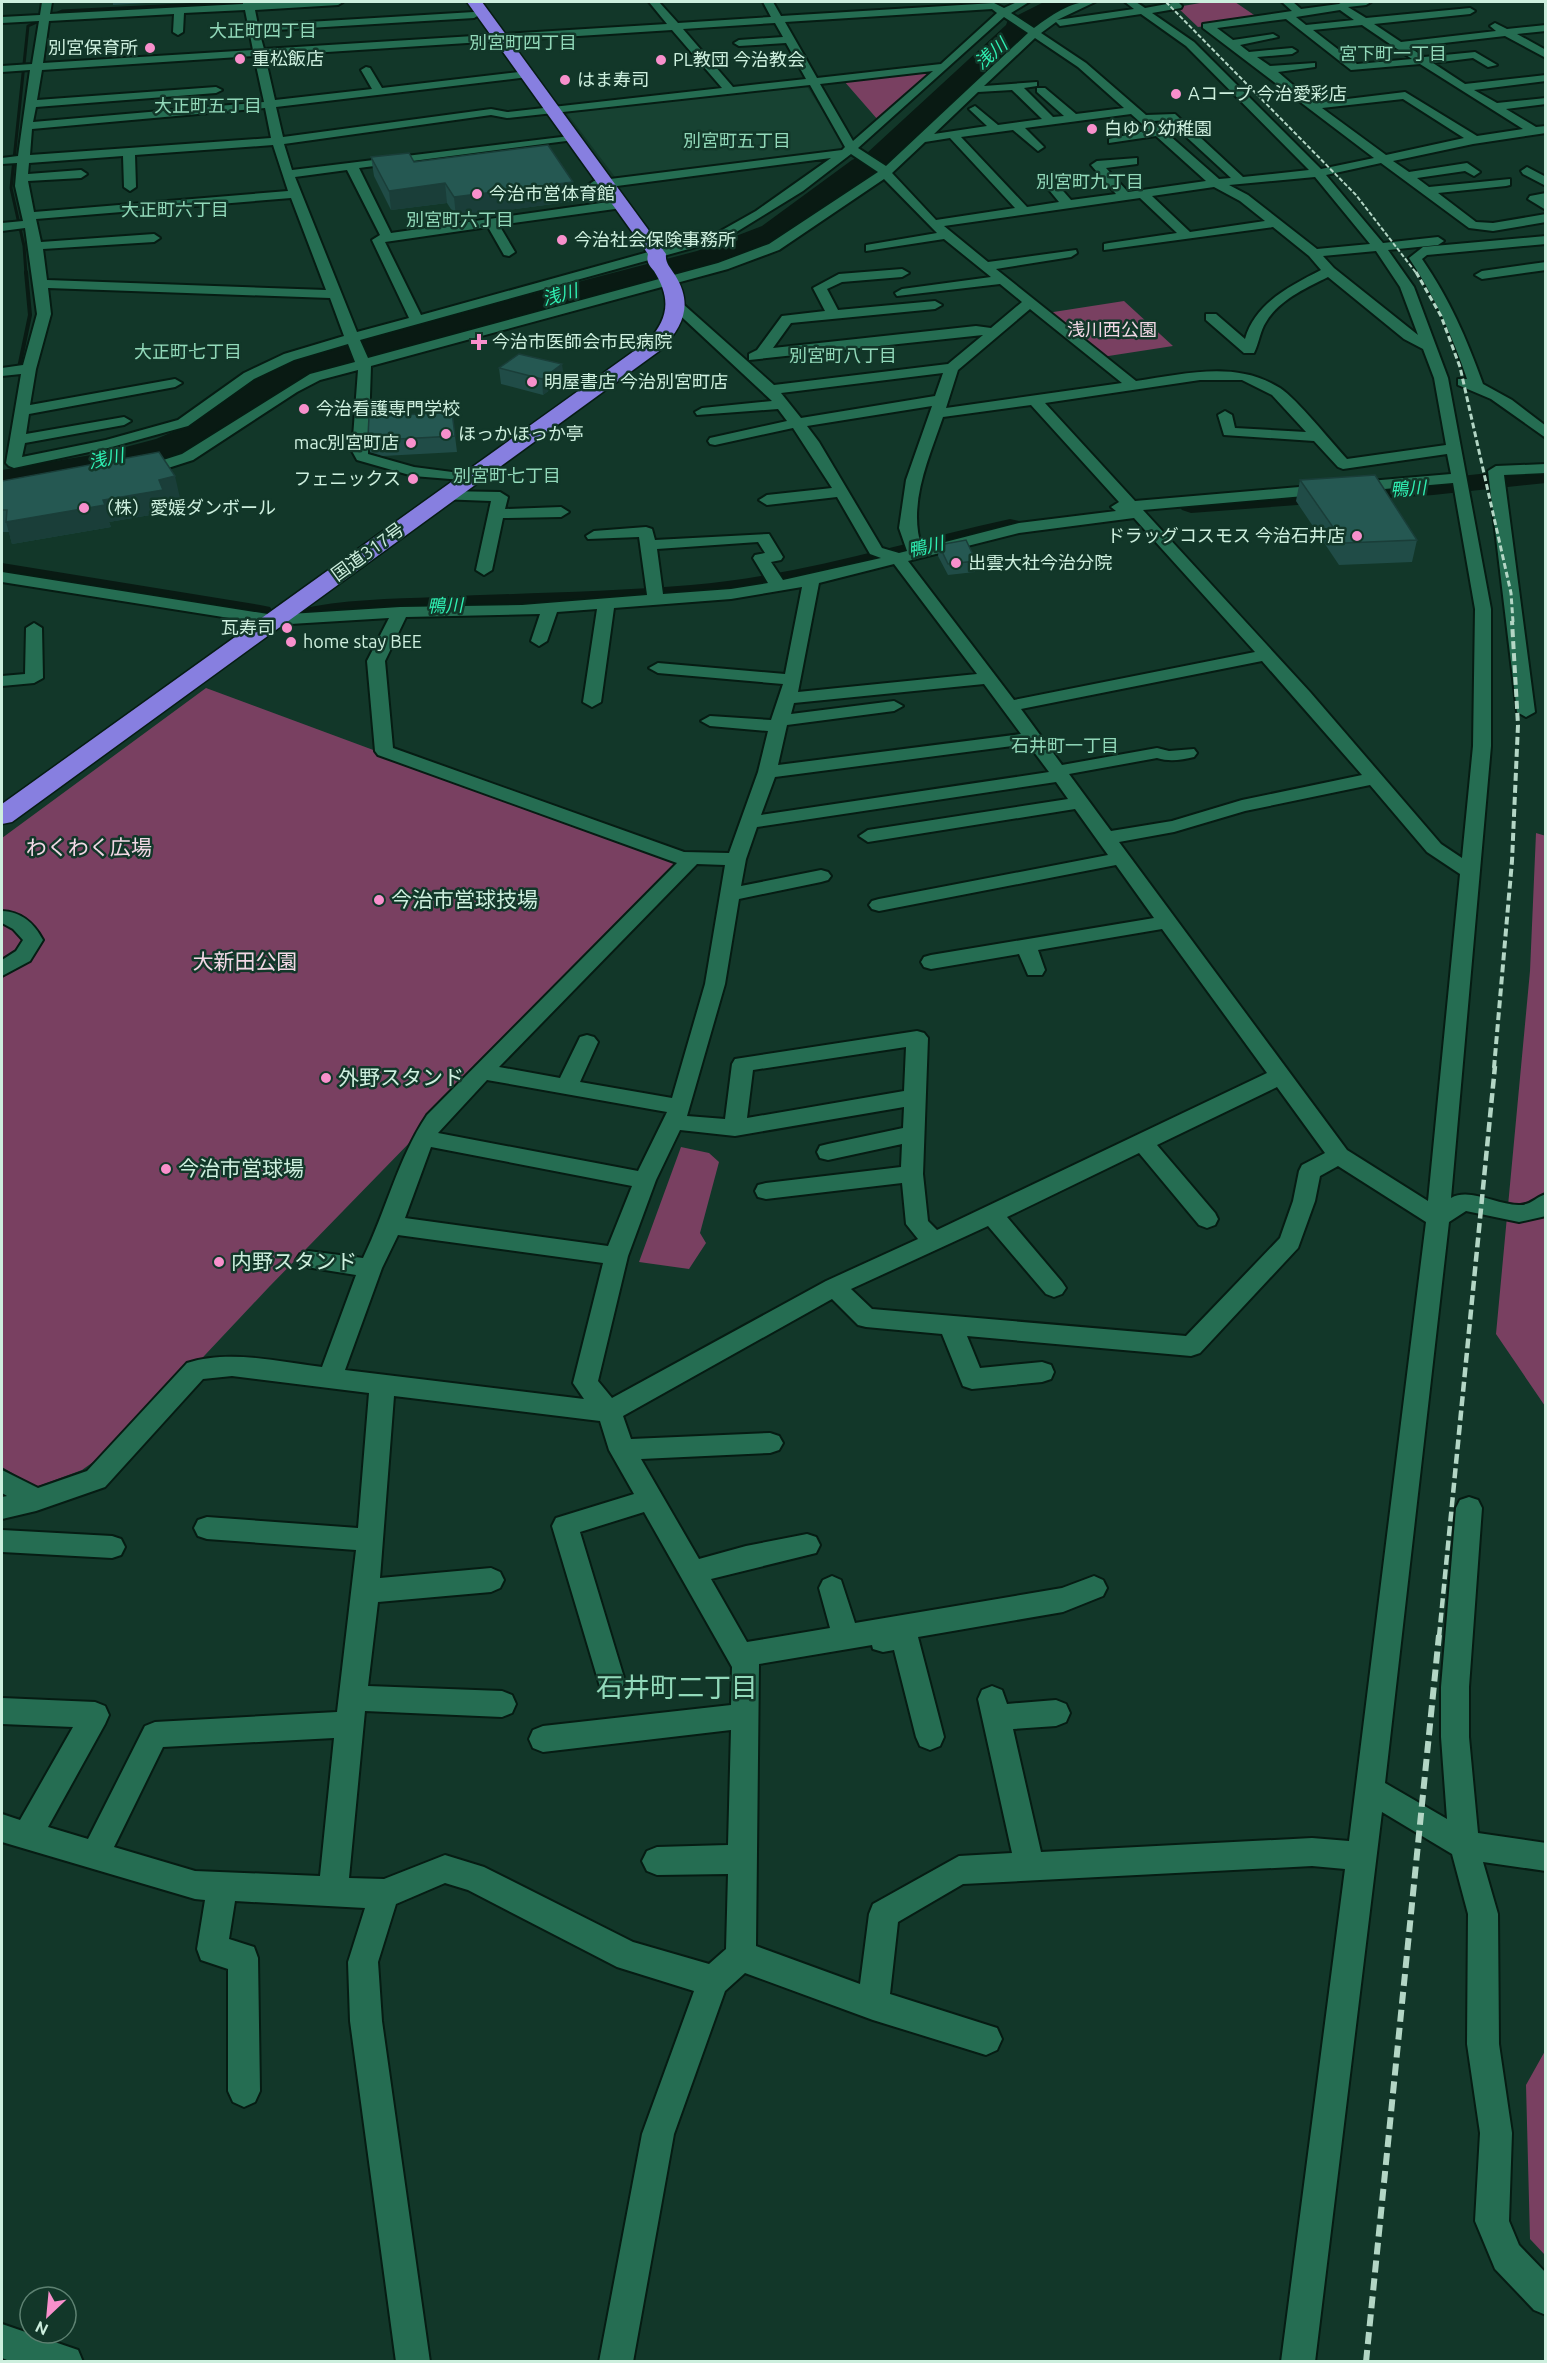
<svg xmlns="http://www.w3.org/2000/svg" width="1547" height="2363" font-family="Ubuntu,'Noto Sans JP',sans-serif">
  <rect width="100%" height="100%" fill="#123729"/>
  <path fill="#174232" d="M806 85 845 146 839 151 618 181 566 112Z"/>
  <path fill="#794061" d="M1206 2H1235L1260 19 1198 27 1177 7Z
    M929 73 932 74 878 120 844 81Z
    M1124 301 1173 346 1102 357 1047 313Z
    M206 688 681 864 269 1287 127 1438 82 1470 36 1487 2 1467V838Z
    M1536 833 1546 836 1545 1406 1496 1334 1530 971Z
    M681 1147 709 1153 719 1162 700 1233 706 1243 689 1269 639 1262Z
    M1545 2051 1546 2255H1545L1530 2239 1526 2085Z"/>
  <path fill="#091a13" d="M1044 2H1082L1062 9 886 166 781 240 724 263 306 378 221 437 173 459 2 495V470L103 453 156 439 182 428 247 382 282 364 341 344 697 251 762 226 852 160 867 153 1006 25 1008 20Z"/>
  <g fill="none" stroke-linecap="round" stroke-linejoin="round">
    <path stroke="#091a13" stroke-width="3" d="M26 274 24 246 11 188 28 26 62 11 240 2"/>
    <path stroke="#091a13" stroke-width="4" d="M2 370 19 368 30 315 26 272"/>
    <path fill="#091a13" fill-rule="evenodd" d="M1546 467V483L1433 495 1191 513 1182 510 1178 505 1182 500 1191 497 1433 479Z
      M1010 519 1019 521 1023 527 1019 533C929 555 838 584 745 595 600 614 453 609 307 624L297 622 293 616 297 610C342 599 391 599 437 597 522 593 606 592 691 585 800 576 904 542 1010 519Z
      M2 563 260 605 270 607 274 613 270 619 260 621 2 579Z"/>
    <defs>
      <path id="minor" d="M42 2H52L50 14 243 4V2H343L338 5 255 10 258 25 474 12 479 15 474 18 259 31 264 49 667 24 649 2H659L678 23 771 17 763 2H773L781 16 994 3 1004 8 1017 2H1029L1011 13 1034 28C1052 15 1072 0 1095 2L1057 20 1134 9 1125 2H1136L1145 8 1178 2 1182 6 1181 8 1152 13 1194 42 1321 169 1374 158 1203 28V24L1292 11 1282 2H1293L1301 9 1339 4 1342 2H1371L1366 5 1348 7 1366 18 1470 8 1475 11 1470 14 1374 24 1401 42 1496 31 1490 26 1495 23 1507 29 1546 25V31L1517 34 1546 50V58L1505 36 1409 47 1424 57 1475 52 1497 65 1488 67 1473 58 1433 63 1465 84 1546 75V81L1474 90 1497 103 1546 98V104L1506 109 1536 127 1546 126V133L1473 144 1393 161 1409 172 1467 163 1480 172 1474 176 1465 171 1417 178 1429 187 1510 179V185L1506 186 1438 193 1476 222 1493 223 1546 214V222L1493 231 1469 228 1381 163 1326 175 1383 243 1438 237 1444 241 1438 245 1388 250 1414 287 1448 378 1491 609V746L1451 1198C1470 1187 1499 1206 1520 1205 1531 1205 1536 1197 1546 1194V1216L1519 1222 1466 1211 1449 1222 1385 1783 1447 1819 1441 1737V1687L1456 1508 1460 1500 1469 1497 1478 1500 1482 1508 1469 1687V1737L1478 1833 1546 1843V1871L1483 1862 1498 1914 1499 2044 1512 2133 1509 2221 1519 2245 1546 2273V2315L1534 2310 1495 2269 1475 2221 1480 2133 1467 2044 1468 1914 1452 1854 1382 1812 1315 2362H1281L1345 1869 1312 1866 963 1884 898 1922 890 1994 997 2028 1002 2039 997 2050 986 2055 873 2020 745 1973 725 1991 674 2134 633 2362H599L642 2134 694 1991 617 1967 468 1890 445 1883 396 1904 378 1962 382 2021 430 2362H396L350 2021 348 1962 365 1908 235 1901 229 1939 254 1947 258 1958 260 2091 255 2102 244 2107 233 2102 228 2091V1969L201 1960 197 1949 205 1900 195 1899 2 1842V1814L20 1820 73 1727 2 1724V1698L95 1702 105 1706 109 1715 105 1724 48 1827 88 1839 145 1726 155 1722 337 1712 356 1550 207 1539 198 1536 194 1528 198 1520 207 1517 358 1528 369 1393 232 1376 203 1379 105 1487 36 1511 2 1519V1497L7 1496 2 1493V1470L38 1488 87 1471 187 1363C230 1349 279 1362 322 1367L356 1275 300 1266 296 1260 300 1254 308 1251 363 1258C386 1211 398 1158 427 1115L677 863 378 755 375 751 367 661 389 618 274 625 2 582V572L274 615 400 607 522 605 647 595 639 537 588 539 586 536 594 531 646 527 652 529 655 540 769 534 783 557 781 560 771 562 783 580 881 558 870 554 837 497 767 505 759 500 767 495 832 488 793 428 715 445 710 444 708 441 710 438 787 421 778 409 697 415 695 412 702 408 772 401 671 307 673 304H683L774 385 948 364 983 335 749 360V354L757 350 782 316 825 311 813 288 839 274 902 269 909 273 902 277 842 282 827 289 838 310 935 301 942 305 935 309 791 323 773 348 976 326 991 328 1022 302 1000 284 897 296 895 293 902 289 991 277 944 239 866 251V245L937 233 884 179 779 250 728 269 371 366 368 454 414 467 475 475 478 478 475 481 413 476 357 460 352 451 358 370 320 380 297 392 193 460 137 478 129 473 132 470 182 454 310 374 355 362 348 344 294 360 254 379 188 426 108 448 14 468 9 466 6 463 21 374 2 376V368L23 365 37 314 25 228 2 231V223L23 221 15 186 17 163 2 164V158L18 156 30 70 2 72V66L32 64 39 21 2 23V17L40 15ZM992 9 997 13 941 64 817 78 785 22ZM245 10 253 50 43 63 49 21 174 14 173 32 178 35 183 32 184 13ZM1340 10 1354 20 1306 25 1296 17ZM1141 14 1186 46 1309 170 1243 177 1175 114 1146 115 1086 63 1041 33 1056 22 1060 26ZM1004 17 1028 33 886 166 858 148ZM1286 19 1351 70 1420 64 1523 129 1477 136 1405 92 1314 103 1278 72 1315 67V63L1270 66 1257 57 1292 54 1297 51 1292 48 1249 52 1240 45 1278 37 1273 34 1233 40 1217 28ZM775 23 783 37 739 40 734 43 739 46 786 43 806 79 733 87 683 29ZM1362 25 1412 59 1357 64 1313 30ZM672 30 722 88 507 112 491 109 283 137 276 107 528 77 533 74 528 71 382 88 370 68 366 67 361 70 372 89 275 100 265 56ZM1035 38 1078 67 1124 108 1076 114 1045 88H1037V92L1064 116 1053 117 1024 88 1037 86V82L984 86ZM254 56 264 102 33 122 36 107 216 93 222 90 216 87 37 100 42 70ZM933 71 853 141 820 84ZM810 85 845 147 842 150 594 181 588 185 594 189 831 158 756 211 717 233 421 315 385 242 488 227 504 255 509 256 515 252 499 225 622 208 628 204 622 200 391 233 359 168 574 140 580 137 578 135 292 170 284 144 491 115 507 118ZM1012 90 1042 119 998 125 975 106 969 109 987 126 934 134 978 92ZM1403 99 1464 138 1386 155 1322 108ZM265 108 271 138 30 155 32 129ZM1131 114 1149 130 1109 139V143L1156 136 1206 181 1128 192 1106 168 1137 164V158L1097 161 1091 165 1116 194 1071 200 1050 176 1046 175 1040 179 1059 202 1027 207 961 137 1013 130 1038 151 1044 147 1025 128ZM1168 120 1231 178 1219 179 1153 121ZM950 138 1015 208 936 220 892 173 925 142ZM273 145 288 191 34 212 28 181 81 178 87 174 81 170 28 174 29 163 123 156 124 187 130 191 136 187 135 155ZM851 154 878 172 769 244 718 263 368 358 360 340 725 239 803 191ZM347 170 380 235 372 240 409 318 357 332 295 177ZM1315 177 1370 244 1317 249 1248 195 1229 185ZM1214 187 1240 201 1265 221 1190 232 1152 196ZM291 198 326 290 47 280 43 249 154 242 160 238 154 234 41 242 36 219ZM1140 198 1177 233 1109 243 1104 244V250L1273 227 1309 256 1321 270C1290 286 1255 303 1245 339L1216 314H1206V320L1244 353H1254C1259 343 1260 331 1266 322 1279 300 1306 288 1328 277L1404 339 1423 349 1434 378 1446 445 1347 459C1331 442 1297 399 1280 388 1236 360 1185 374 1136 381L996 269 1071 257 1077 253 1076 250 988 262 944 226ZM1376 251 1400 287 1418 335 1334 268 1323 256ZM48 288 330 298 344 336 284 354 244 373 178 420 106 440 22 457 25 443 124 425 131 421 124 417 26 434 29 414 175 387 182 383 175 379 30 405 36 369 51 314ZM1030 309 1122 383 946 408 958 370ZM943 373 935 396 801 418 781 393ZM1200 380H1242L1272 395 1306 432 1235 428 1232 415 1225 411 1218 415 1224 435 1314 441 1338 467 1343 469 1447 454 1451 474 1135 501 1045 403ZM1031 405 1119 502 1111 507 1116 511 1019 523 922 548C907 505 929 458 943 417ZM932 406 906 480 899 528 907 551 899 553 882 548 819 442 807 426ZM1453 483 1475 609 1473 746 1462 858 1441 844 1310 692 1143 510ZM1134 518 1255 652 1014 700 908 561 1019 533ZM758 542 765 553 755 555 753 558 768 583 731 589 663 594 657 549ZM894 564 977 674 798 692 819 583ZM802 587 785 674 658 663 649 668 658 673 783 684 771 720 710 716 701 721 710 726 768 731 758 772 729 853 684 852 393 748 385 661 406 617 540 614 531 641 539 646 547 641 557 612 597 609 583 702 592 707 601 702 614 608 731 599ZM1262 661 1362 775 1242 800 1172 821 1111 831 1069 774 1157 758C1170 762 1181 760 1194 757L1197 753 1194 749 1169 751 1157 748 1062 765 1021 709ZM984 684 1021 734 778 765 787 725 894 711 903 706 894 701 791 714 794 703ZM1028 744 1049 772 761 815 775 777ZM1056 782 1068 799 868 830 859 836 868 842 1075 809 1108 855 879 899 872 901 869 905 872 909 879 911 1116 865 1154 918 931 955 924 957 921 962 924 967 931 969 1019 954 1028 975H1042L1045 970 1038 950 1162 929 1267 1073 937 1230 928 1221 923 1174 928 1038 924 1033 917 1031 735 1059 732 1064 725 1119 687 1116 725 984 739 899 821 882 828 880 831 876 828 872 821 870 741 886 746 859 757 827ZM1370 785 1427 852 1460 874 1428 1201 1347 1150 1119 842 1174 832 1245 811ZM697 864 725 865 705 984 672 1098 580 1082 598 1042 594 1037 587 1035 580 1037 560 1078 499 1067ZM906 1047 904 1091 747 1118 753 1070ZM487 1080 667 1112 638 1171 438 1133ZM1277 1087 1325 1153 1302 1165 1299 1171 1293 1201 1280 1238 1186 1336 872 1309 851 1289 988 1226 1046 1294 1054 1297 1062 1294 1066 1288 1062 1282 1007 1217 1139 1153 1199 1225 1207 1228 1215 1225 1218 1219 1215 1213 1157 1145ZM904 1107 903 1128 828 1144 820 1146 817 1152 820 1158 828 1160 902 1144 901 1167 766 1183 758 1185 755 1191 758 1197 766 1199 902 1183 906 1224 918 1239 826 1281 612 1398 598 1381 628 1256 656 1180 680 1130 735 1136ZM431 1147 632 1186 608 1246 405 1218ZM1338 1166 1426 1222 1349 1841 1312 1838 1041 1852 1013 1729 1056 1726 1066 1722 1070 1713 1066 1704 1056 1700 1007 1704 1002 1690 992 1686 982 1690 978 1699 1012 1853 959 1856 873 1904 869 1914 860 1984 756 1946 759 1664 872 1645 873 1649 883 1652 894 1650 916 1737 920 1746 930 1750 940 1746 944 1737 918 1637 1063 1612 1103 1596 1107 1588 1103 1580 1094 1576 1062 1588 855 1623 841 1580 832 1576 823 1580 819 1588 830 1628 747 1642 711 1579 816 1553 820 1545 816 1537 807 1534 746 1546 699 1559 641 1459 770 1453 779 1450 783 1443 779 1436 770 1433 631 1439 623 1416 832 1299 858 1325 866 1327 942 1334 963 1386 972 1389 1042 1382 1051 1379 1054 1372 1051 1365 1042 1362 980 1368 967 1336 1191 1356 1200 1353 1298 1248 1315 1201 1320 1176ZM398 1235 603 1263 573 1383 584 1399 345 1370 382 1268ZM394 1396 600 1421 609 1450 634 1494 556 1518 552 1526 601 1690 611 1693 621 1690 625 1681 580 1532 644 1512 732 1667 731 1705 543 1726 533 1730 529 1739 533 1748 543 1752 731 1730 728 1845 657 1847 647 1851 642 1861 647 1871 657 1875 728 1874 726 1949 709 1964 633 1942 484 1867 445 1855 384 1879 349 1878 365 1711 502 1717 512 1713 516 1704 512 1695 502 1691 368 1686 378 1602 491 1592 500 1588 504 1580 500 1572 491 1568 380 1578ZM334 1738 320 1876 195 1871 114 1847 163 1747Z
        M1527 167 1546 177V186L1523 174 1521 171Z
        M1546 193V210L1528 199 1530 196Z
        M1546 236V244L1427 255 1422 259C1450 300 1466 337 1483 384L1512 400 1546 426V438L1491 399 1458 385V379H1467C1452 335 1435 297 1409 258L1423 247Z
        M1546 262V270L1482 279 1475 275 1482 271Z
        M1546 464V473L1504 475 1535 712 1526 717 1517 712 1488 471 1496 466Z
        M444 491 500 492 508 497 505 509 561 507 569 512 561 517 503 518 492 570 484 575 476 570 491 501 439 499 436 496Z
        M34 623 42 628 43 678 34 683 2 686V676L25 674 26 628Z
        M2 911C22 912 34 923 43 940L30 961 2 976V960L16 951 23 940 13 929 2 923Z
        M2 1530 112 1536 121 1539 125 1547 121 1555 112 1558 2 1552Z
        M2 2324 78 2350 83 2362H12L2 2358Z"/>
      <path id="highway" d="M467 2H482L666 254C665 263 670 267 675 275 693 304 684 325 662 349L12 822 2 824V804L648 341C669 318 671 298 654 271 649 265 646 262 648 254Z"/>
    </defs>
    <use href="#minor" stroke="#061c13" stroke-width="4"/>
    <use href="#highway" stroke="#061c13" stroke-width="3"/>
    <use href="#minor" fill="#256d52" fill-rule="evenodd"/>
    <use href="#highway" fill="#877fe0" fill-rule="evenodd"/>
    <path stroke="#b3d6c5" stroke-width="2" stroke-dasharray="4.5 2" stroke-linecap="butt" d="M1166 2 1356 195 1417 274"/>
    <path stroke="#b3d6c5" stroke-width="3" stroke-dasharray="6 3" stroke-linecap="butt" d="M1416 272 1441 316 1460 367 1511 593 1513 622"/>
    <path stroke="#b3d6c5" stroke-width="4" stroke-dasharray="8 4" stroke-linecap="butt" d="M1494 1068 1512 861 1518 725 1512 621"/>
    <path stroke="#b3d6c5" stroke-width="4.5" stroke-dasharray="10 4.5" stroke-linecap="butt" d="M1439 1637 1495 1066"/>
    <path stroke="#b3d6c5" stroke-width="6" stroke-dasharray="12 6" stroke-linecap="butt" d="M1366 2362 1439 1635"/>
  </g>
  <path fill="#204c47" d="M113 2H146V3L113 5Z
    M371 157 414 162 575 201 456 217 447 203 391 210 374 176Z
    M562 364 563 380 543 395 501 384 499 368Z
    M452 412 457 452 383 456 370 452 368 436Z
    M1300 480 1417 540 1412 562 1339 565 1296 501Z
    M2 481 180 498 165 501 168 512 109 522 111 527 12 544 9 532H2Z
    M939 545 976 561 975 572 948 575 938 556Z"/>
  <path fill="#1a3e39" d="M573 182 575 201 456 217 454 197Z
    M445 183 447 203 391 210 389 191Z
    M562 364 563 380 543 395 542 379Z
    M175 476 180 498 165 501 168 512 109 522 111 527 12 544 6 522 103 500 159 480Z"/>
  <path fill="#255852" stroke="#1a3e39" stroke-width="1.5" d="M548 145 573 182 454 197 445 183 389 191 371 157 409 153 414 162Z
    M519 354 562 364 542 379 499 368Z
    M452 412 455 436 380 440 368 436 369 417Z
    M159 452 175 476 159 480 163 490 103 500 105 505 6 522 7 510H2V481Z
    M1375 475 1417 540 1344 543 1300 480Z
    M966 540 976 561 948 564 939 545Z"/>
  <g fill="#f890cc" stroke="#123729" stroke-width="2">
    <circle cx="150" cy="48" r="6"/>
    <circle cx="240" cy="59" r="6"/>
    <circle cx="661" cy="60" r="6"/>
    <circle cx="565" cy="80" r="6"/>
    <circle cx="1176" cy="94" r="6"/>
    <circle cx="1092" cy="129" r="6"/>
    <circle cx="477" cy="194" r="6"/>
    <circle cx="562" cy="240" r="6"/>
    <path d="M476 333h6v6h6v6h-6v6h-6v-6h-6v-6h6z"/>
    <circle cx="532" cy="382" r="6"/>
    <circle cx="304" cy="409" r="6"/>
    <circle cx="446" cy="434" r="6"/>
    <circle cx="411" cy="443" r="6"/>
    <circle cx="413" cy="479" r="6"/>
    <circle cx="84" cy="508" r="6"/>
    <circle cx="1357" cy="536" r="6"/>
    <circle cx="956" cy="563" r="6"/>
    <circle cx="287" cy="628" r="6"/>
    <circle cx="291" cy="642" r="6"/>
    <circle cx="379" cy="900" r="6"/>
    <circle cx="326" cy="1078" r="6"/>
    <circle cx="166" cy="1169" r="6"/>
    <circle cx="219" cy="1262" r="6"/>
  </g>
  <g text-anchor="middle" stroke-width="5" stroke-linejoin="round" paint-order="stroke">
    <g font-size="18" fill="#92d9ba" stroke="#123729">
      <text x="263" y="37">大正町四丁目</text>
      <text x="523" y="49">別宮町四丁目</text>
      <text x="1393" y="60">宮下町一丁目</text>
      <text x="208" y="112">大正町五丁目</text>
      <text x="737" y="147">別宮町五丁目</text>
      <text x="1090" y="188">別宮町九丁目</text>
      <text x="175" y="216">大正町六丁目</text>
      <text x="460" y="226">別宮町六丁目</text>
      <text x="188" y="358">大正町七丁目</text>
      <text x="843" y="362">別宮町八丁目</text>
      <text x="507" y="482">別宮町七丁目</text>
      <text x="1065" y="752">石井町一丁目</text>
    </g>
    <g font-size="18" fill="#cdefde" stroke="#123729" text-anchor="start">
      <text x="138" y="54" text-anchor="end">別宮保育所</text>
      <text x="252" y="65">重松飯店</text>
      <text x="673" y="66">PL教団 今治教会</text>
      <text x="577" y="86">はま寿司</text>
      <text x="1188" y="100">Aコープ 今治愛彩店</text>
      <text x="1104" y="135">白ゆり幼稚園</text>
      <text x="489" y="200">今治市営体育館</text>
      <text x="574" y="246">今治社会保険事務所</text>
      <text x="492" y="348">今治市医師会市民病院</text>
      <text x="544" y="388">明屋書店 今治別宮町店</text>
      <text x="316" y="415">今治看護専門学校</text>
      <text x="458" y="440">ほっかほっか亭</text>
      <text x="399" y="449" text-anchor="end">mac別宮町店</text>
      <text x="401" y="485" text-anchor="end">フェニックス</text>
      <text x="96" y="514">（株）愛媛ダンボール</text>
      <text x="1345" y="542" text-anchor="end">ドラッグコスモス 今治石井店</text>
      <text x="968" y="569">出雲大社今治分院</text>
      <text x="275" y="634" text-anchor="end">瓦寿司</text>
      <text x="303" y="648">home stay BEE</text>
    </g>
    <g font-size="18" font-style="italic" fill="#2fefb2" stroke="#123729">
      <text transform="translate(991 54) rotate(-41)" y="6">浅川</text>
      <text transform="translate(560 295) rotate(-15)" y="6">浅川</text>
      <text transform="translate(106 459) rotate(-12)" y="6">浅川</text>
      <text transform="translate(1408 489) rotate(-4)" y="6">鴨川</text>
      <text transform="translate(926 547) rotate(-13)" y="6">鴨川</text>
      <text transform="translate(445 606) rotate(-2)" y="6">鴨川</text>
    </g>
    <g font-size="18" fill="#f2d8e5" stroke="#123729">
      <text x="1112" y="336">浅川西公園</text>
    </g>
    <g font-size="18" fill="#cdefde" stroke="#123729">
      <text transform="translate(368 552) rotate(-36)" y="6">国道317号</text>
    </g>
    <g font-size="21" fill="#f2d8e5" stroke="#123729">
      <text x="89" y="855">わくわく広場</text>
      <text x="245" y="969">大新田公園</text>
    </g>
    <g font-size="21" fill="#cdefde" stroke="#123729" text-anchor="start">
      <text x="391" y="907">今治市営球技場</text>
      <text x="338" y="1085">外野スタンド</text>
      <text x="178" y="1176">今治市営球場</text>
      <text x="231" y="1269">内野スタンド</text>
    </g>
    <g font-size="27" fill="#92d9ba" stroke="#123729">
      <text x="677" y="1697">石井町二丁目</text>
    </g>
  </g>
  <rect width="1547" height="2363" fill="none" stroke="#cdefde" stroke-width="6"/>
  <g transform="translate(48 2315) rotate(206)"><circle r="28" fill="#123729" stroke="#5d8171" stroke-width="1.5"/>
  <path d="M0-4.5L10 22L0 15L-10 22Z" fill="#f890cc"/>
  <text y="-9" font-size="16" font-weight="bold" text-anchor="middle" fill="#cdefde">N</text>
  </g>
</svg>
